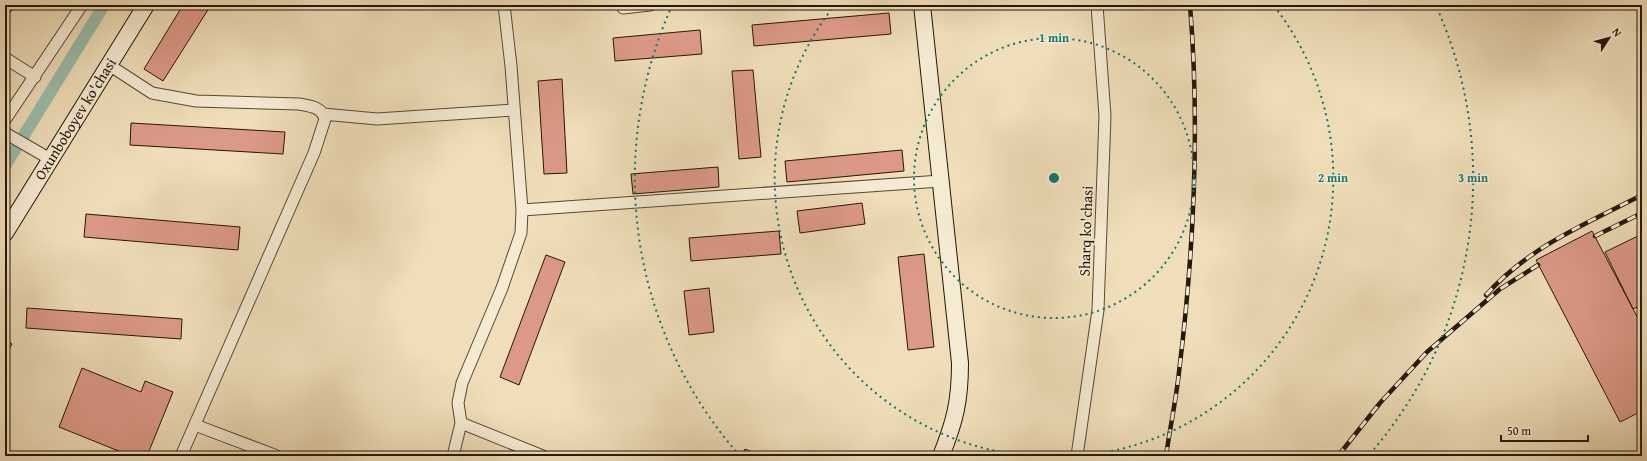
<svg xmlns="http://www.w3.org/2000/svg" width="1647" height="461" font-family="'Gentium Book Plus',serif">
  <rect width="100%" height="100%" fill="#efdeb9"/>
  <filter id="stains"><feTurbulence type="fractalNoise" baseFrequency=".005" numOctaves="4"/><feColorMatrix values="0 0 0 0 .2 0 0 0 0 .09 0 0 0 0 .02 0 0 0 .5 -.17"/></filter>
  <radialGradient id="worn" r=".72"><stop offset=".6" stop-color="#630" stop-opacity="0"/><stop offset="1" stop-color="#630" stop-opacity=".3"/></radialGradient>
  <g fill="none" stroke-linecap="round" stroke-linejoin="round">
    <path stroke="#9abdab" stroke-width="12" d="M5 166 104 5"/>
  </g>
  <path fill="#d98" stroke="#251708" d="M183 5H211L163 81 144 69Z
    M889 13 891 34 754 46 752 25Z
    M700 30 702 54 615 61 613 38Z
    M753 70 761 157 739 159 732 71Z
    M562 79 567 173 544 174 538 81Z
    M131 123 285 132 283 154 130 145Z
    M902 150 904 171 787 182 785 161Z
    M718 167 719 187 633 194 631 174Z
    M862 203 865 224 800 233 797 211Z
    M86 214 240 227 238 250 84 237Z
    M779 231 781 254 691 261 689 238Z
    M1592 231 1642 326V411L1620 422 1536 260Z
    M1642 234V305L1633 309 1605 252Z
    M924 254 934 347 908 350 898 257Z
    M546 255 565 262 519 385 500 377Z
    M709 288 714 332 689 335 684 291Z
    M27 308 182 319 181 339 26 328Z
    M5 339 12 344 5 356Z
    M82 368 141 392 145 381 173 392 147 456H131L59 427Z
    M745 449 762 456H742Z
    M200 452 209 456H198Z"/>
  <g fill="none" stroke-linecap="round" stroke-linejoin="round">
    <defs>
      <path id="street" d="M623 8 650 5
        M5 9 8 5
        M5 58 35 77
        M109 65 152 93 196 101 299 104C310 106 322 107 325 119L314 153 181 456
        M323 114 377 119 514 110
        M5 120 82 5
        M5 133 50 159
        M522 210 941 181
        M461 423 543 456
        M195 425 277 456
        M453 456 461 423 458 403 462 383 502 288 521 233 522 210 511 66 504 5
        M1077 456 1098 310 1105 116 1097 5"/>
      <g id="secondary">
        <path d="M922 5 960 363C960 401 955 421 941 456"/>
        <path id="s1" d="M5 233 146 5"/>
      </g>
    </defs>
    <use href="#street" stroke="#584934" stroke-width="13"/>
    <use href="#secondary" stroke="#251708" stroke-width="18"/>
    <use href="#street" stroke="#f5ead2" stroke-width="11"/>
    <use href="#secondary" stroke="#f5ead2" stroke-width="16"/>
    <defs>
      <path id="rail" d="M1595 236 1642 213
        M1486 295C1529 247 1585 224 1642 195
        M1166 456C1170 428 1176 400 1179 372 1194 251 1200 127 1190 5
        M1338 456 1380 403 1427 352 1500 289 1538 265"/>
    </defs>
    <use href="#rail" stroke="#251708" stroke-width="4.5"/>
    <use href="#rail" stroke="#f5ead2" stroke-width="3" stroke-dasharray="9" stroke-linecap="butt"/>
  </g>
  <g fill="none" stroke="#0f766e" stroke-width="2" stroke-dasharray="2 4">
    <circle cx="1054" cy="178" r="140"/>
    <path d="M1030 456A279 279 0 0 1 834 6M1274 6A279 279 0 0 1 1078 456"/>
    <path d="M740 456A419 419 0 0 1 671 8M1437 8A419 419 0 0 1 1368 456"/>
  </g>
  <g text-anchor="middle" stroke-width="3" stroke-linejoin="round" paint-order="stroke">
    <g font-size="15" fill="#251708" stroke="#f5ead2">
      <text dy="5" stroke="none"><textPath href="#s1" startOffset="134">Oxunboboyev ko'chasi</textPath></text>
      <text transform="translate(1086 231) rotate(-88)" y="5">Sharq ko'chasi</text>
    </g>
  </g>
  <circle cx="1054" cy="178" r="6" fill="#0f766e" stroke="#f5ead2" stroke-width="2"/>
  <g font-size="12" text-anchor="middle" font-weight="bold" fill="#0f766e" stroke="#f5ead2" stroke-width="3" stroke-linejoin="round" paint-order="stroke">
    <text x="1054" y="42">1 min</text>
    <text x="1333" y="182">2 min</text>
    <text x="1473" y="182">3 min</text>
  </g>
  <rect width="1647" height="461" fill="none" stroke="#efdeb9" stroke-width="20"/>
  <rect x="6" y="6" width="1635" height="449" fill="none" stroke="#251708" stroke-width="2"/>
  <rect x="10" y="10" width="1627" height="441" fill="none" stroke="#251708"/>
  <g transform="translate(1609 38) rotate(54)" stroke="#f5ead2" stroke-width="3" paint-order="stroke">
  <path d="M0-3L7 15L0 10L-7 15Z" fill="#251708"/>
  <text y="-6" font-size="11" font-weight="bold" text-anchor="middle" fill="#251708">N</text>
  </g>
  <path d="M1501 435v6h87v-6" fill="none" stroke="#251708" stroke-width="2"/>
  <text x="1507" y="435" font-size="12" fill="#251708" stroke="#f5ead2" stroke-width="3" paint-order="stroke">50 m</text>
  <rect width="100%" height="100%" filter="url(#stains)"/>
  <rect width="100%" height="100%" fill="url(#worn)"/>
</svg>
